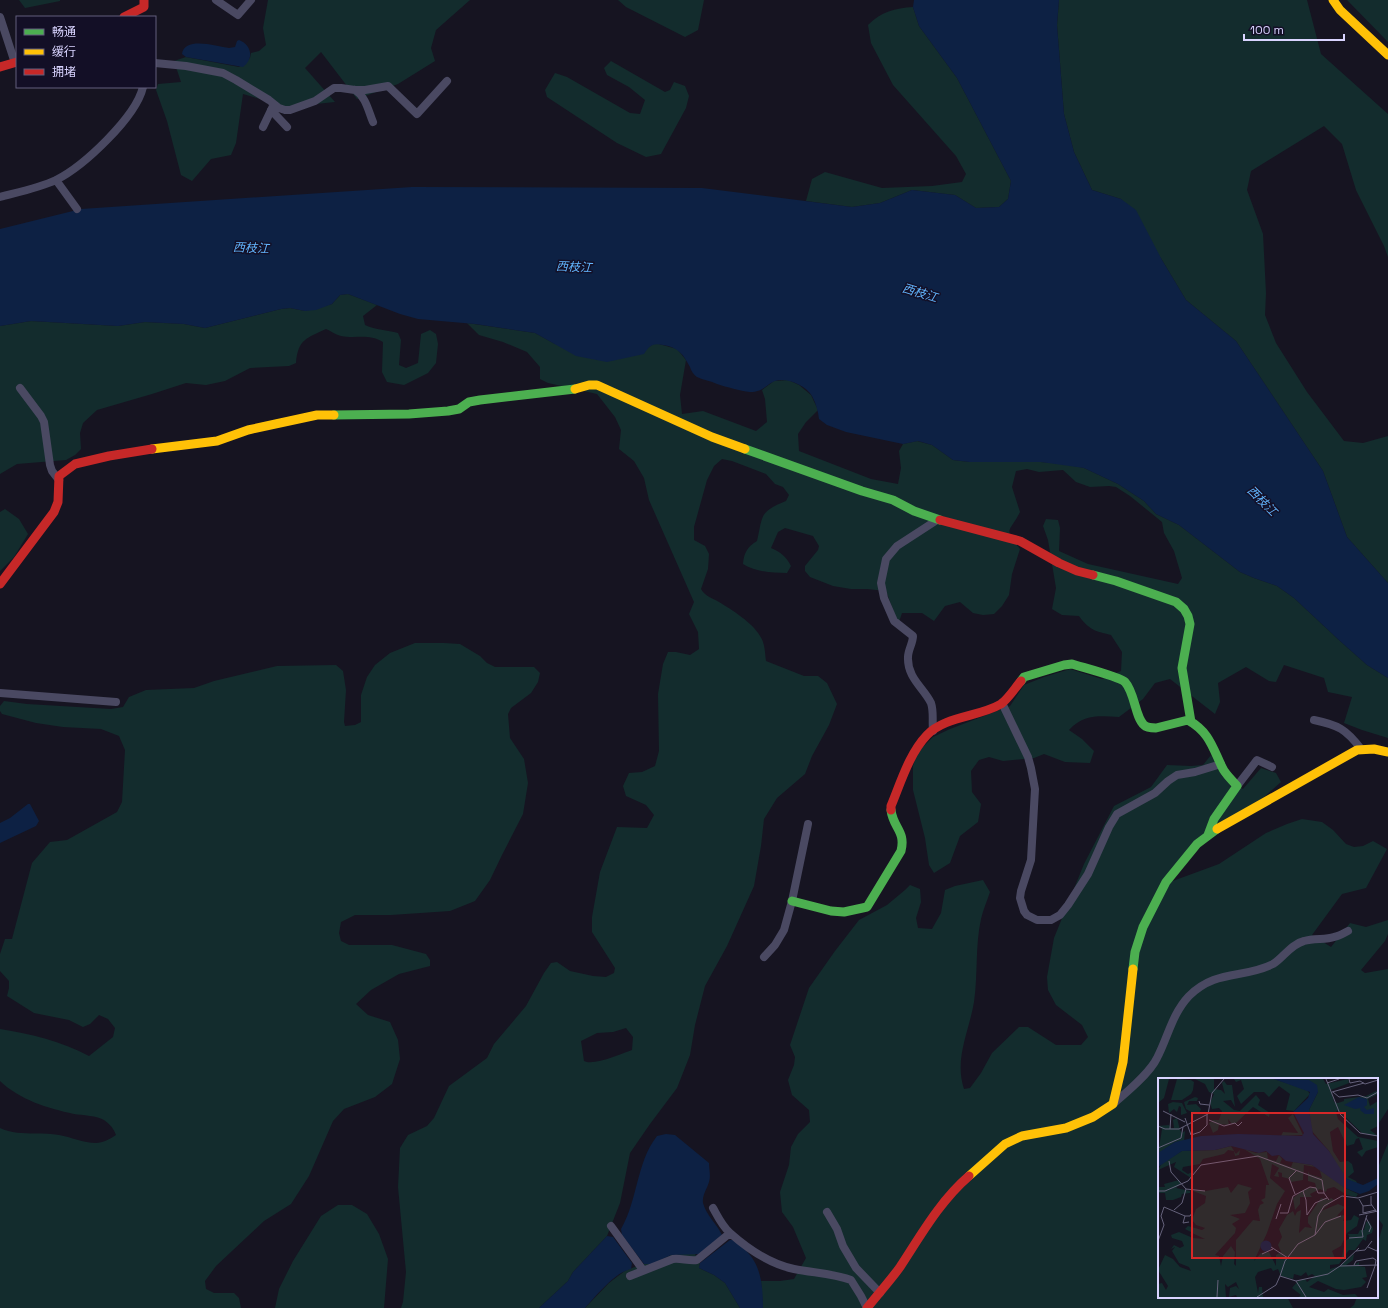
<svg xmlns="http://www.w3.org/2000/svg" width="1388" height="1308" font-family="'Space Grotesk','Noto Sans SC',sans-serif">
  <rect width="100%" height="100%" fill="#161421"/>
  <path fill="#132c2d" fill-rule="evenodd" d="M19 0H60V1L25 8Z
    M268 0H470L436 30 431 48 435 61 398 84 357 99 321 52 305 68 335 102 287 107 243 94 236 143 231 155 211 159 192 181 181 175 167 121 156 90 158 84 181 82 174 61 186 57 239 67 250 58 251 53 259 51 266 45 263 28Z
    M618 0H704L698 30 685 37 626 7Z
    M1059 0H1307L1321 54 1388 114V257L1384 246 1356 190 1342 144 1324 126 1251 171 1247 190 1263 234 1266 293 1265 315 1276 343 1307 392 1344 441 1363 443 1388 436V583L1347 537 1323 471 1236 341 1186 300 1162 260 1121 199 1092 190 1074 152 1064 114 1057 25Z
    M1347 0H1388V42Z
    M913 7 919 26 957 78 1011 181 1008 199 999 207 976 208 955 195 912 190 880 203 852 207 806 201 812 179 825 172 882 188 932 186 962 182 966 174 956 156 893 85 871 43 868 25C881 12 895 8 913 7Z
    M611 61 665 92 670 90 674 82 685 86 689 96 686 108 661 154 646 157 617 143 547 97 545 90 555 73 567 77 630 113 640 114 645 100 629 87 607 75 604 68Z
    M348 294 377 305 363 316 365 325C376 330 387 330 398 333L401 340 399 365 406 368 418 363 421 334 430 330 436 334 438 344 436 363 428 373 404 385 387 382 382 372 383 342C368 333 357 339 341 336 336 335 331 331 326 329 307 338 298 339 296 363L289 366 250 368 225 381 206 385 186 383 152 394 97 410 83 423 80 433 81 449 75 455 66 460 17 464 0 474V326L31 321 118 326 145 322 184 324 205 328 281 309 290 308 305 311 332 304 340 295Z
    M467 323 535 333 555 344 649 347 655 343 677 349 686 360 680 395 682 414 703 411 756 431 767 422 765 399 762 390 774 381 788 380 799 385 811 395 818 410 806 422 798 434 799 451 871 479 898 484 901 468 899 451 903 444 917 441 932 445 953 460 970 462H1041L1065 464 1084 468 1118 484 1144 501 1156 514 1179 525 1240 572 1254 578 1277 586 1294 598 1340 641 1367 665 1388 678V738L1362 730 1344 723 1352 697 1328 692 1324 678 1284 665 1276 682 1269 681 1246 667 1218 683 1220 702 1215 714 1170 679 1155 683 1143 699 1119 717C1099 716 1084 714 1069 730L1082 739 1094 751 1090 763 1065 762 1044 754 1034 758 1003 761 989 757 979 760 971 771 972 792 981 804 978 822 960 836 950 863 934 873 929 865 925 838 913 790V766L917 753 933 737 950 729 1010 706 1024 685 1044 677 1070 669 1102 679 1121 671 1122 652 1111 635C1095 631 1089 630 1079 616L1062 615 1052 609 1056 588 1048 540 1043 526 1046 519 1058 520 1060 528 1059 551 1088 564 1178 584 1182 578 1174 551 1164 533 1162 522 1130 496 1116 487 1109 486 1090 487 1076 482 1063 470 1039 472 1027 469 1016 471 1012 487 1020 512C1009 534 1003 527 1020 549L1012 574 1009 595 1002 606 994 614 983 615 973 613 960 602 945 606 934 621 922 613H902L899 622 897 620 886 591 867 589H851L833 586 810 577 805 571V566L818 550 819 546 813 536 785 528 778 532 771 548C780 552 786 556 791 566L787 573C772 573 756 572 743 564 744 553 747 547 757 541 763 515 759 512 786 501L789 495 783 487 775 484 766 474 732 461 722 459 714 466 707 480 694 527V540L705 546 709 554 708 569 701 589C705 596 712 598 719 602 732 610 753 623 760 636 765 643 765 653 766 661L804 676H818L827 683 837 704 829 725 812 756 805 774 777 798 764 819 761 846 754 886 727 946 705 986 695 1025 690 1055 677 1088 650 1124 630 1153 620 1203 607 1236 573 1272 568 1281 539 1308H401L403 1302 406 1272 398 1187 400 1148 408 1135 427 1126 434 1118 449 1086 487 1058 494 1044 526 1006 544 973 551 963 557 962 570 971 593 976 606 977 614 973 615 968 592 932V917L600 872 617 827 647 828 654 815 646 805 626 796 623 786 629 773 642 772 655 766 659 751 658 694 663 664 668 652H676L690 655 699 649 698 632 689 614 694 602 649 500 644 478 634 461 619 449 621 430 615 417 597 394 548 383 540 379V367L527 352 503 342 479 335ZM626 1028 633 1037 632 1050C621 1054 594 1066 584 1061L581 1041 597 1033 613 1032Z
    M5 509 19 519 28 534 14 557 0 571V512Z
    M415 643H444L460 644 480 656 487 663 495 667H534L540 673 538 682 531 693 511 708 508 714 510 738 524 759 528 783 523 814 502 855 490 880 475 901 450 911 391 915H355L341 922 339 933 341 941 349 945H392L426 954 430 960V966L399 974 371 990 356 1004 368 1015 390 1022 398 1040 400 1059 392 1084 375 1097 344 1109 333 1121 309 1176 291 1204 264 1221 216 1266 205 1281 206 1289 214 1293H234L239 1298 241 1308H0V1128C18 1137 40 1131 59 1135 71 1137 83 1143 96 1143 103 1143 110 1139 116 1135 114 1129 110 1124 104 1120 98 1116 82 1115 74 1114 47 1108 20 1100 0 1081V1029C31 1034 61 1041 89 1056L113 1037 115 1028 108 1019 99 1015 90 1024 83 1027 69 1020 34 1013 7 996 9 988V981L0 971V954L5 939H12L32 863 50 842 67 840 117 812 122 802 125 750 119 736 101 729 63 727 36 723 2 714 0 711V706L4 701 27 704 111 709 123 707 129 697 146 690 194 688 214 681 277 666 336 665 343 671 346 690 344 722 345 726 355 725 361 722V695L367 677 375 665 390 653Z
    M1211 755 1222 776 1243 789 1261 768 1276 773 1281 782 1264 797 1202 835 1170 882 1219 864 1266 833 1287 824 1302 819 1322 822 1333 830 1346 844 1354 847 1363 846 1373 841 1387 849 1366 888 1342 894 1312 935 1331 947 1350 923 1366 927 1388 920V934L1385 941 1361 970 1365 973 1388 969V1109L1377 1126V1079H1159V1297H1287L1293 1308H763L761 1281H780L794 1279 806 1258 793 1227 782 1212 780 1192 789 1165 791 1147 798 1134 810 1122 809 1110 792 1095 788 1080 794 1065 795 1057 790 1045 809 988 835 951 859 920 887 905 905 890 910 885 920 889 921 902 916 918 918 928 932 929 941 913 945 890 955 886 983 880 990 892C987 901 983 910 981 919 975 946 978 974 974 1002 969 1032 954 1059 964 1089L970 1088 981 1073 992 1053 1019 1027H1028L1056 1045H1081L1088 1037 1082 1025 1056 1005 1048 990 1047 977 1054 938 1084 864 1114 806 1151 787 1167 765 1191 766 1203 765Z
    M1388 1143V1308H1350L1354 1305 1357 1297H1377V1246L1383 1225 1377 1217V1170Z
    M338 1205H352L367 1214 379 1234 388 1259 384 1308H275L279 1289 293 1261 321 1216Z
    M680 1254H695L700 1263 699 1268 714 1275 725 1283 740 1308H585L609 1283 626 1270 644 1264H652L671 1255Z"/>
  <path fill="#0d2144" d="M914 0H1059L1057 25 1064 114 1074 152 1092 190 1121 199 1136 210 1162 260 1186 300 1236 341 1323 471 1347 537 1388 583V678L1367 665 1340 641 1294 598 1277 586 1254 578 1240 572 1179 525 1156 514 1144 501 1118 484 1084 468 1041 462H970L953 460 932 445 918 441 903 444 846 432 827 425 819 419C818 411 816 403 812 396 806 385 786 377 775 381 765 385 764 392 750 392 740 391 727 387 717 384 711 381 703 380 697 377 694 375 691 371 690 367 683 354 678 347 663 345 653 343 650 345 644 354L607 362 576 356 535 333 475 324 418 319 400 314 348 294 340 295 332 304 316 310 305 311 290 308 281 309 205 328 184 324 145 322 118 326 31 321 0 326V229L81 209 412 187 702 188 852 207 880 203 912 190 955 195 976 208 999 207 1008 199 1011 181 957 78 919 26 913 7Z
    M239 40C252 45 254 59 243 67L186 57 182 54C184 36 217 46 229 48L235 47 237 41Z
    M28 804H30L39 821 36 826 0 843V823L10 818Z
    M666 1134 675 1135 709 1163C709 1169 711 1176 709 1182 707 1189 702 1195 703 1203 706 1215 717 1224 722 1235L700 1254 671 1255 652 1264H644L622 1235 621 1229C638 1200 636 1163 657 1136Z
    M607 1236 613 1237 632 1263 631 1269C615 1272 596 1296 585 1308H539L568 1281 573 1272Z
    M730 1240H734C741 1246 750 1253 754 1261 762 1274 763 1293 763 1308H740L725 1283 714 1275 699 1268 700 1263Z"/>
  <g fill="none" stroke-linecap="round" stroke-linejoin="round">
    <path stroke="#4a4962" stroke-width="8" d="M216 0 238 15 251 0
      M0 17 15 63
      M155 63 186 66 223 73 236 80 269 100 279 108 285 110H290L315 101 334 88H341L355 90H365L388 86 417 114 447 81
      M355 90C366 97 368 110 373 122
      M271 110 287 127
      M263 127 274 104
      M56 180 77 209
      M0 197C19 192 39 188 56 180 84 166 136 117 143 87
      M20 388 41 416 44 422 50 465 52 471 59 480
      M0 693 116 702
      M1002 703 1028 757 1031 768 1035 789 1031 860 1021 891 1020 898 1024 911 1027 915 1037 920H1051L1060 915 1068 905 1088 874 1109 827 1117 814 1155 793 1168 781 1177 775 1195 772 1221 764
      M1314 720C1338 725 1346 729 1361 749
      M933 731C932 721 934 712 931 703 924 688 907 678 908 657 908 650 913 643 913 636L894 621 884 598 881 583 886 559 897 546 937 520
      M1237 786 1257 760 1272 767
      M764 957 775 945 784 930 792 901 808 824
      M1113 1104C1126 1093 1150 1073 1157 1058 1168 1037 1172 1014 1189 996 1216 969 1243 979 1273 964 1283 958 1291 944 1304 941 1314 938 1326 940 1334 937 1339 936 1344 933 1348 931
      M713 1208C718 1217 722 1226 730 1233 748 1249 770 1264 794 1269 813 1273 832 1273 851 1280L861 1296 867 1308
      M827 1212 837 1229 843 1246 856 1268 880 1293
      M611 1226 643 1270
      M630 1276 673 1259C681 1258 688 1261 697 1260L730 1233"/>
    <path stroke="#4caf50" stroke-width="9" d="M334 415 409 414 448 411 459 409 469 402 480 400 575 389
      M745 449 862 491 893 500 914 511 940 520
      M1093 575 1116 581 1176 602 1184 609 1188 616 1190 624 1182 668 1191 722
      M1021 681 1024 677 1064 665 1072 664C1081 667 1120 677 1125 682 1135 693 1135 717 1144 725 1147 728 1152 728 1156 728L1188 720C1209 732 1212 746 1222 767 1225 774 1232 780 1237 786L1214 819 1208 835
      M792 901 831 911 844 912 867 907 901 851C906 831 893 828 891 810
      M1133 969 1135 952 1143 927 1166 882 1197 844 1217 829"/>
    <path stroke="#ffc107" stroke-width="9" d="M1333 0 1340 10 1388 55
      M575 389 589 385H597L712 437 745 449
      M152 449 217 441 248 430 317 415H334
      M1217 829 1357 750 1374 749 1388 752
      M969 1176 1005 1144 1022 1136 1066 1128 1093 1117 1113 1104 1123 1062 1133 969"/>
    <path stroke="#c62828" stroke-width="9" d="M124 17 144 7V0
      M0 67 17 62
      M940 520 1020 541 1059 563 1077 571 1093 575
      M0 584 54 512 58 502 59 476 75 464 109 456 152 449
      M891 810V806C901 782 909 754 927 735 945 716 979 717 1001 704 1008 699 1015 688 1021 681
      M867 1308C878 1294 890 1281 900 1267 921 1235 940 1201 969 1176"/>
  </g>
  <g text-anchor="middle" stroke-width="3" stroke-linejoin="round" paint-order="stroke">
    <g font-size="12" font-style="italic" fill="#62b6ff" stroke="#130f26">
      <text transform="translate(251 248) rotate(3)" y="4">西枝江</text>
      <text transform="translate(574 267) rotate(3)" y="4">西枝江</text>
      <text transform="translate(920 293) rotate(17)" y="4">西枝江</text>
      <text transform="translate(1262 501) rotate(45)" y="4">西枝江</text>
    </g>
  </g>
  <g transform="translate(1158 1078)">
    <rect width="220" height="220" fill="#161421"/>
    <path d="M0 1H11L6 20 0 25ZM19 1 33 2 36 4 35 12 33 16 24 22H13ZM37 1H56V11L63 12 67 16 64 5 66 3 69 7H74L77 29 73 22 65 23 76 32 82 33 98 17 102 22 100 27 112 35 111 39 95 29 78 45 74 46 70 41 71 47 61 46 60 52 55 55 51 45 55 42H61L64 33 61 30 54 31 52 25 56 16 51 14 47 6ZM76 1H116L149 12 152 16 136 33 128 32 132 16 121 8 111 19 106 14H96L83 26 79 18 86 11 83 2 78 4ZM124 1H165L168 6 190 1 191 5 173 12 176 24 180 25 186 23V21L208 18 220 12V16L210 21 212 28 220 23V48L212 52 220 58 204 55 180 32 178 34 180 41 200 59 220 63V69L208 73 204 79 199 74 205 71 201 60 198 61 196 66 189 68 180 49 172 54 175 73 182 84 190 83 194 86 196 94 190 99 198 103 200 107 189 101 183 95 171 73 153 52 151 32 160 14 142 2ZM37 19 40 20 39 23H31L29 27 38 26 43 31 41 36H37L28 31 26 24ZM15 24 24 25 29 35 23 37V29L21 28 19 34 16 31 11 35 10 26ZM135 36 145 57 123 58 125 54 140 55 130 40ZM19 40 22 52 24 55 27 53 26 63 17 64 0 76 4 51 0 48 11 47 13 50H16L15 42ZM73 68 78 76 82 72 81 77 77 78 76 73 70 72 66 76 45 81 42 86 25 89 24 92 30 96 36 93 33 100 16 89 18 84 0 92 4 85 24 73 57 72ZM86 71 98 75 109 74 110 81 118 83 121 77 124 81 122 85 130 88 133 89 135 84 154 87 160 91 171 98 177 101 187 110 200 116 198 119 189 117 176 109 169 111 168 114 162 111 152 116 154 119H142V126L137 132 135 120 147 111 158 109 157 105 150 103V93L151 96 164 100 162 93 157 89 146 87 145 102 133 104 132 101 124 99V95L120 94 121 99 116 98 121 90 114 86 112 100 127 113 119 126 109 155 96 183 103 175 111 174 118 188V177L123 174 120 167 124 159 121 151 129 137 135 133 137 138 139 134 143 132 141 155 147 149 154 150 150 145V139L163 120 171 122 173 120 176 122 163 133 180 126 187 129 179 138 187 137 185 143 193 142 196 137 201 140 199 148 189 155 183 168 174 173 177 180 184 179 187 163 192 160 190 156H200L202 152H206L208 144 211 143 215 151 214 155 209 157 208 163 205 161 197 172H191L181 186 172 187V191L182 188 196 176 195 182 188 187 195 188 201 184V188L207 189 209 199 204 200 208 204 203 209 186 212 178 211 160 203 151 209 166 214 170 211 185 217 197 216 200 219H141L143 217 134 210 140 203 147 201 149 204 157 198 154 196 150 198 148 194 143 198 136 196 135 201 123 198 120 191 115 193 113 190 100 194 97 199 100 215 101 209H104L105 219H79L78 217 71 219 72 210 78 208 81 211 78 204 70 209 67 206 68 219H0V206L4 205 8 212 10 208 0 192 7 177 15 181 22 189 33 193 31 189 21 185 14 173 17 169 13 171 16 167 22 170 26 168 24 163 14 160 13 157 21 154 35 160 47 161 34 155 32 158 33 154 27 151 30 148 44 152 47 150 38 147 34 142 38 131 47 125 48 118 35 113H48L70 109 73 115 80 106 94 110 90 114 92 125 87 135 72 137 82 141 74 146 78 150 77 155 57 177 61 178 63 188 65 178 73 168 77 174 76 186 78 188V162L95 142 102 143 100 132 102 127 106 125 103 122 107 120 108 107H111L102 81ZM21 102 23 105 18 110 32 113V115L24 116 23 119 15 122H8L7 115H0V109H7L6 106Z" fill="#132c2d"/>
    <path d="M116 1 151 2 159 7 160 14 151 32 155 56 171 73 189 101 205 107 220 100V106L211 113 202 116 187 110 154 87 128 83 121 77 114 78 108 73 101 75 73 68 57 72 24 73 0 89V75L17 64 43 58 80 56 144 58 146 55 135 34 150 20 152 14ZM201 19 209 21V27L206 29 209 32 216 30V36H207L202 32 203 30 197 31 186 27ZM102.5 168a5.5 5.5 0 1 1 11 0a5.5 5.5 0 1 1-11 0Z" fill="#0d2144"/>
    <path fill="none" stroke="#64617a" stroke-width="1" d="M168 1 182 36 202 55 220 58M191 1 192 5 202 3 207 6 220 2M169 5 181 1M174 14 206 5M175 14 181 19 200 17 209 20 220 14M41 23 42 26 51 27M5 33 27 44M27 40 33 57 42 54 49 47V37M51 42 66 48 77 45 80 48 84 44M0 48 7 51H21L50 36 54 15 66 1M12 51 13 36M0 70 23 60 25 49M11 83 13 94 28 111 47 113M0 113H7L30 103 43 87 100 78 164 102 166 115M145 113 148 122 149 137 157 125 169 120M137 116 131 100 138 93M213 118V126L218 133M201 121 205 128 214 127M205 128V135L218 132M16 132 24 125 28 111M122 135H130L135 118 152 109 158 110 160 115H166L171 122M201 137 220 133M27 138 25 145 31 144M208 140 213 149 211 154M118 141 123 126M157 157 167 144 183 138M191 160 205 159 204 153 209 137M0 163 6 147 3 138 6 129 27 138H32L34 135M113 169 130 180M210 169 219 173 220 169M198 173 207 172 214 163M104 176 115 171M196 187 198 183 215 180 218 182 217 188M182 188 201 170M122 198 127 183 140 166 157 157 160 138 166 128 184 118 200 120 220 114M138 203 148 219M209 210 217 188M59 219 60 202M99 219 118 207 122 198 138 203 170 196 182 188 220 187"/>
    <path fill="#d62828" fill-opacity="0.15" stroke="#d62828" stroke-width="2" d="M34 35H187V180H34Z"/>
    <rect width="220" height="220" fill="none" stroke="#d9d4ff" stroke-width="2"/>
  </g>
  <rect x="16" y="16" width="140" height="72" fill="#130f26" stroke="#625e7d"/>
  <rect x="24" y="29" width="20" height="6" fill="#4caf50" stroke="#625e7d"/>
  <text x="52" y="36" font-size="12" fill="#d9d4ff">畅通</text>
  <rect x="24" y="49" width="20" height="6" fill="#ffc107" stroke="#625e7d"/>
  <text x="52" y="56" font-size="12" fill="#d9d4ff">缓行</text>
  <rect x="24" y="69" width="20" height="6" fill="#c62828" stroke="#625e7d"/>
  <text x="52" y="76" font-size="12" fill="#d9d4ff">拥堵</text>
  <path d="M1244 34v6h100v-6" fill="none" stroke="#d9d4ff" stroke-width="2"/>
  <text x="1250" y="34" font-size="12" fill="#d9d4ff" stroke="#130f26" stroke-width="3" paint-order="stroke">100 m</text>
</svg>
